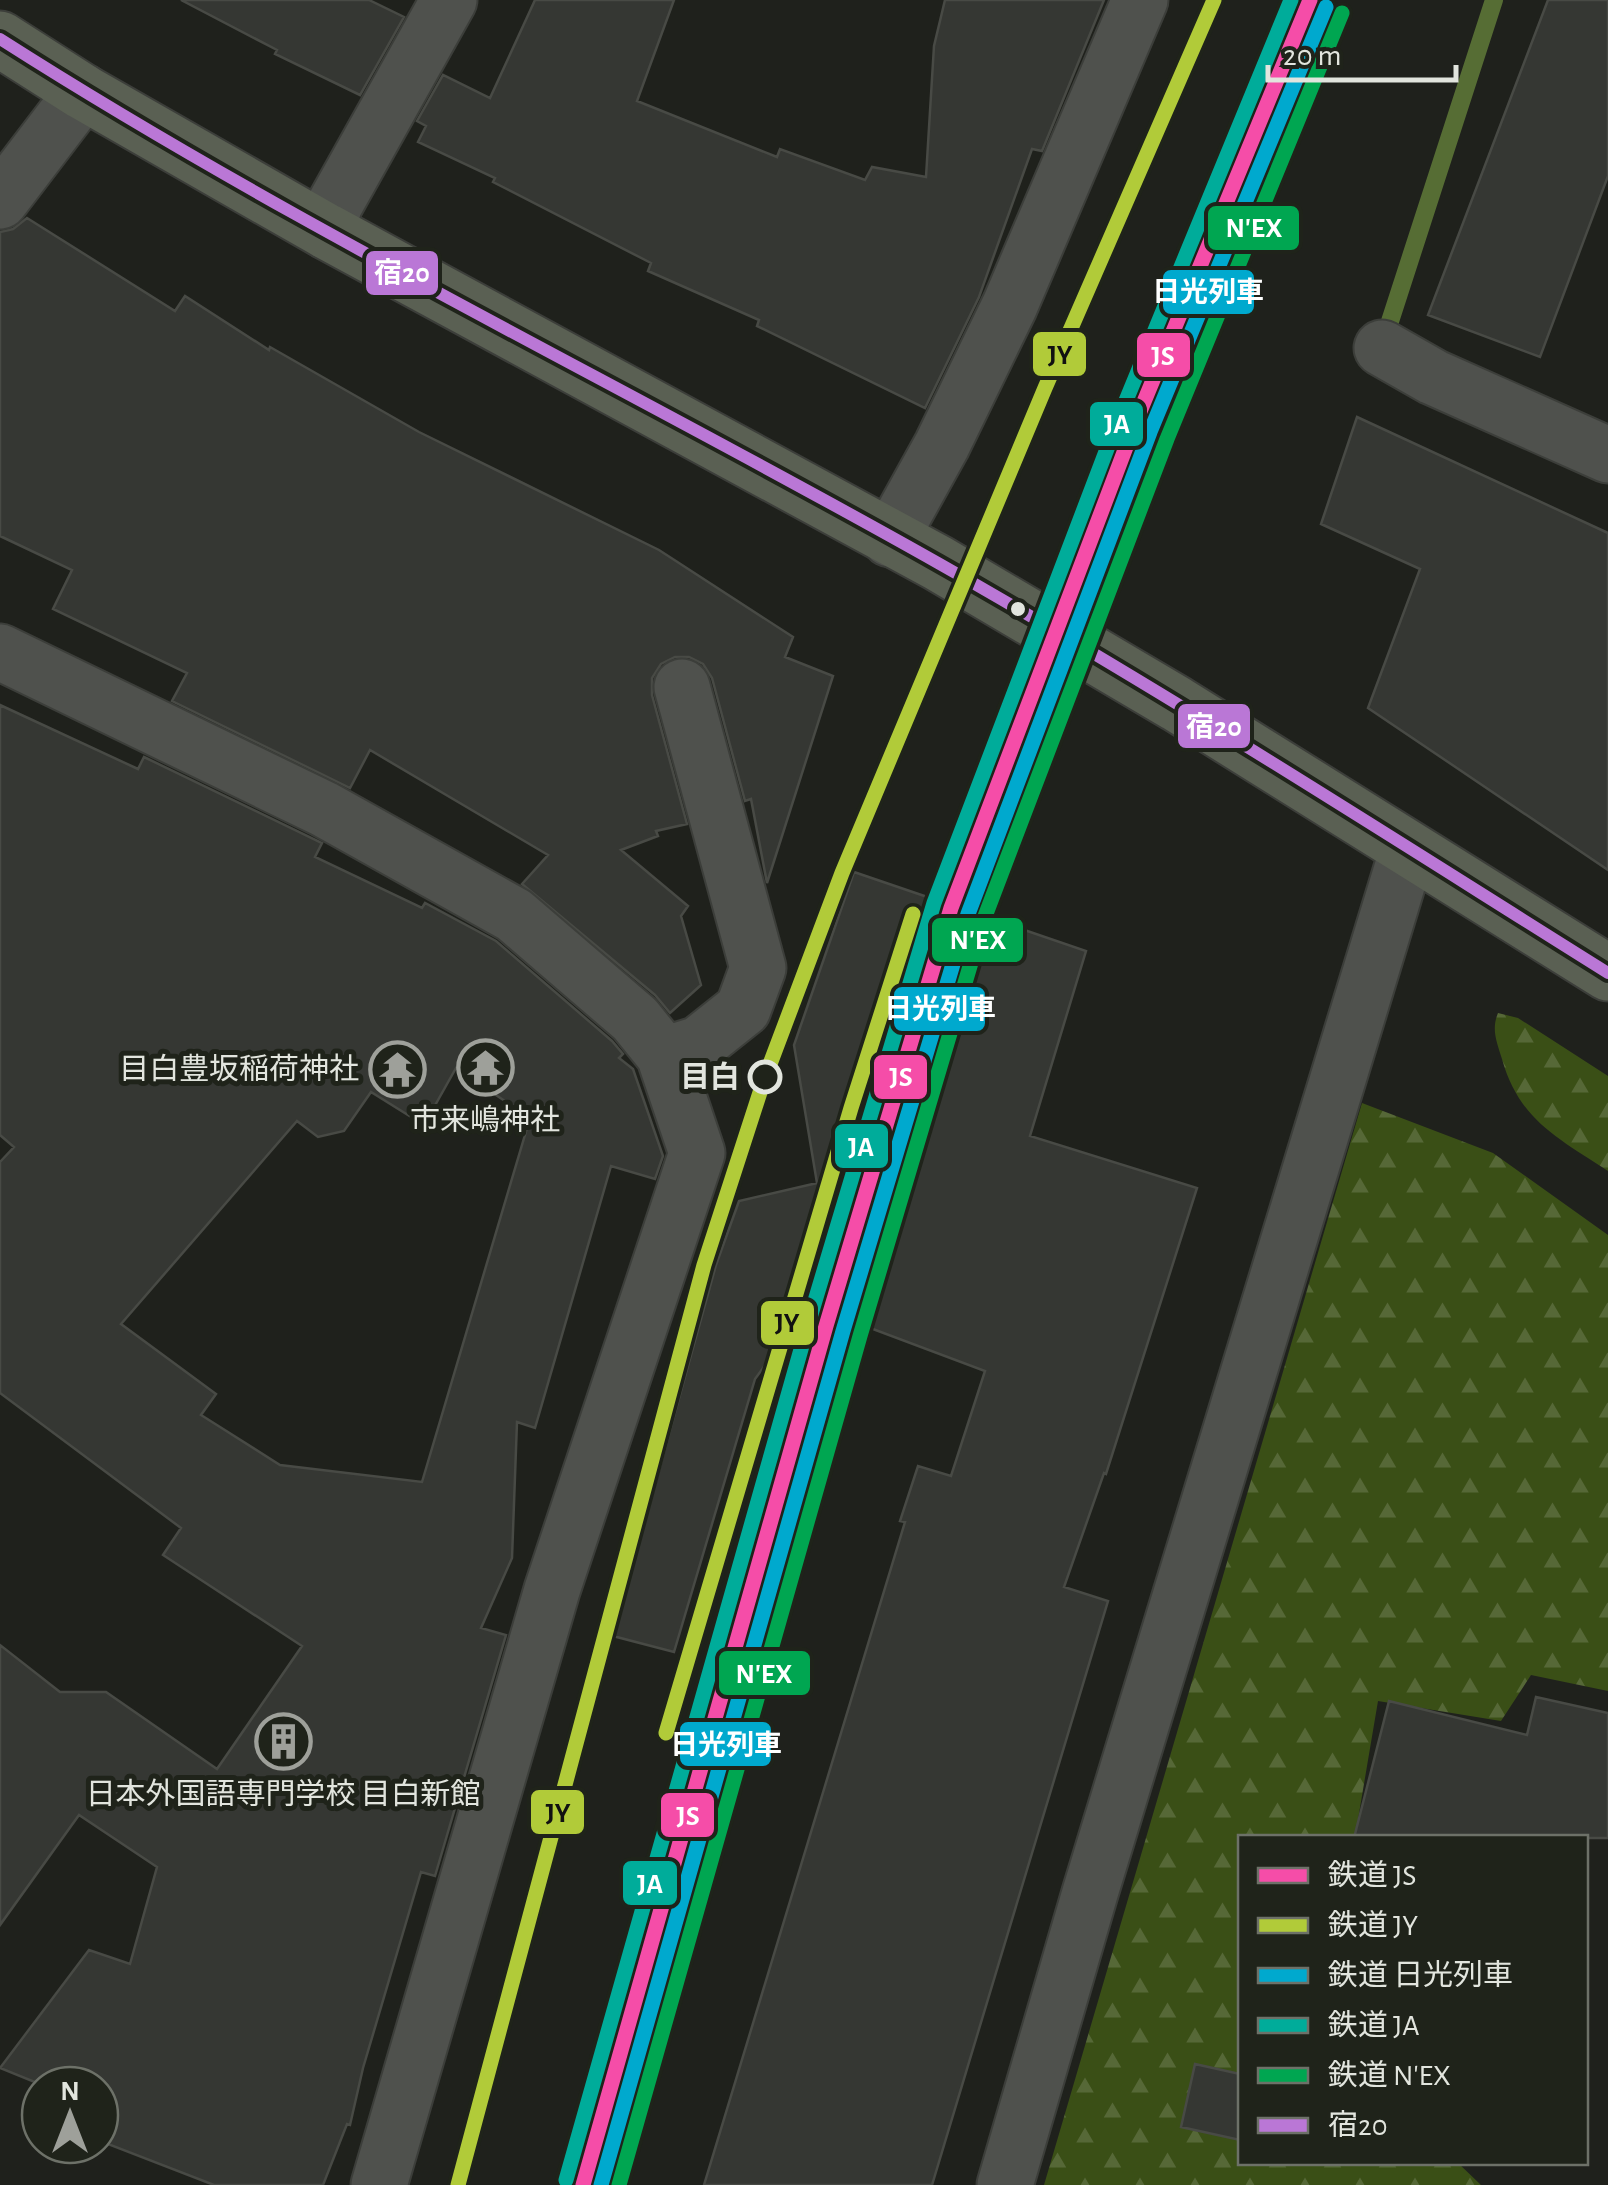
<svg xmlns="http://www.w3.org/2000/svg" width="1608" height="2185" font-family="'Alegreya Sans','Noto Sans JP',sans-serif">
  <defs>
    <pattern id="forest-firs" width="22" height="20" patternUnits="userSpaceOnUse" patternTransform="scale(2.5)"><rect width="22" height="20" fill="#3a4f16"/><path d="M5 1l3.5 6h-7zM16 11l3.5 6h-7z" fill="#566837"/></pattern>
  </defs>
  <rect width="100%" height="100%" fill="#1f211c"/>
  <path fill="url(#forest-firs)" d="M1498 1013 1518 1018 1608 1076V1171C1558 1138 1519 1120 1502 1059 1497 1042 1491 1030 1498 1013Z
    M1362 1103 1493 1153 1608 1235V1691L1531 1675 1501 1721 1378 1701 1355 1837 1240 1838V2162L1458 2163 1481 2185H1044Z"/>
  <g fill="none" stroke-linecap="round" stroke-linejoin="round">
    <path stroke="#566d34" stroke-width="18" d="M1383 343 1494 0"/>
  </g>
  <path fill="#353733" stroke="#484a45" stroke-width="2.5" fill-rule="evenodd" d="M181 0H369L404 17 360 95 275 54 277 50Z
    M535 0H674L637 101 777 157 780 149 865 180 872 167 926 177 934 46 945 0H1104L1042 151 1032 149 979 297 925 408 757 326 759 320 648 271 651 263 493 182 495 178 418 142 426 126 417 121 443 75 490 98Z
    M1548 0H1608V176L1540 357 1428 315Z
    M27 218 175 311 185 296 269 350 270 347 419 432 659 550 793 637 785 657 833 676 767 883 751 799 745 801 712 678 703 664 689 657H675L661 664 652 678V695L687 824 656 831 658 836 621 850 688 906 681 916 701 985 670 1013 655 995 522 884 548 855 370 750 350 788 172 701 187 673 53 609 72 570 0 536V232L13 229Z
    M1357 417 1608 533V870L1368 708 1420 569 1321 524Z
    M0 705 138 769 144 757 322 843 315 857 422 908 425 903 496 941 612 1041 623 1054 619 1058 633 1069 663 1156 655 1179 611 1166 535 1428 517 1422 512 1558 481 1628 506 1635 435 1876 421 1872 363 2068 350 2125 347 2124 323 2185H214L100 2141V2085H42L0 2068 89 1950 130 1964 157 1867 79 1815 0 1925V1645L60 1692H106L217 1769 302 1646 163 1555 181 1528 0 1393V1162L14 1147 0 1135ZM456 1068 530 1118 422 1482 280 1465 201 1415 216 1394 121 1324 297 1121 318 1137 344 1131 371 1092 424 1125Z
    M854 872 1086 951 1030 1136 1197 1188 1106 1474 1104 1473 1064 1587 1108 1601 932 2185H704L905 1522 900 1521 918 1466 951 1476 985 1371 809 1305 755 1379 674 1652 613 1636 716 1265 739 1201 817 1183 794 1045Z
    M1536 1697 1608 1713V1838H1354L1389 1701 1527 1735Z
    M1195 2064 1240 2074V2140L1181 2127Z"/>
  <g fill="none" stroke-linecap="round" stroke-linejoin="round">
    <defs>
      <path id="street" d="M0 201 83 92
        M326 231 335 204 449 0
        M1382 348 1433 377 1608 455
        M890 539 942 445 1010 305 1140 0
        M0 652 324 809 514 915 635 1019 664 1055 697 1153 552 1590 379 2185
        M664 1055 699 1044 743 1009 758 968 682 687"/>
      <path id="secondary" d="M1005 2185 1090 1893 1408 849"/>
      <path id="primary" d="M0 39 83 92 326 231 938 563 1177 704 1608 973"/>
    </defs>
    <use href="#street" stroke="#3c3e3a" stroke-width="59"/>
    <use href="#secondary" stroke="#3c3e3a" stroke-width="59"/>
    <use href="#primary" stroke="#3c3e3a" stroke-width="59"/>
    <use href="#street" stroke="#4f514d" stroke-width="55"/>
    <use href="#secondary" stroke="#4f514d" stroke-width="55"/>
    <use href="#primary" stroke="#5a6053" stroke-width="55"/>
    <defs>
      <path id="bus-1" d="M0 39C302 232 627 387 938 563 1166 692 1386 834 1608 973"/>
    </defs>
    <use href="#bus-1" stroke="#1f231a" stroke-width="20"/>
    <use href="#bus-1" stroke="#ba77d6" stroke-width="12"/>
    <defs>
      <path id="rail-1" d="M583 2185 826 1326 951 908 1134 426 1310 0"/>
      <path id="rail-2" d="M666 1733 851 1108 913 914
        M458 2185 704 1265 764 1080 842 873 1045 388 1214 0"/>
      <path id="rail-3" d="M601 2185 843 1331 968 914 1150 432 1326 7"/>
      <path id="rail-4" d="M566 2180 809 1321 934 903 1118 420 1291 0"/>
      <path id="rail-5" d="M619 2185 860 1336 984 919 1167 439 1342 13"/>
    </defs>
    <use href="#rail-1" stroke="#1f231a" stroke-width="22"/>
    <use href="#rail-2" stroke="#1f231a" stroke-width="22"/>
    <use href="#rail-3" stroke="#1f231a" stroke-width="22"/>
    <use href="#rail-4" stroke="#1f231a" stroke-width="22"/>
    <use href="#rail-5" stroke="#1f231a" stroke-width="22"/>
    <use href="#rail-1" stroke="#f54da8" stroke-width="15"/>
    <use href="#rail-2" stroke="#b1cb39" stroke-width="15"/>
    <use href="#rail-3" stroke="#00a9ce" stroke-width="15"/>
    <use href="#rail-4" stroke="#00ac9a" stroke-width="15"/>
    <use href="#rail-5" stroke="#00a651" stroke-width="15"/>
  </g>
  <defs>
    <symbol id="temple-ring" viewBox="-11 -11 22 22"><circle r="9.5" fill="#1f231a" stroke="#9ea09a" stroke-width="1.5"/><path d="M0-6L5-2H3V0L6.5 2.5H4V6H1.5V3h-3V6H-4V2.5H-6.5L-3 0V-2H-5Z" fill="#9ea09a"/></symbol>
    <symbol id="building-ring" viewBox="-11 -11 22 22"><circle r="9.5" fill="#1f231a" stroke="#9ea09a" stroke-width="1.5"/><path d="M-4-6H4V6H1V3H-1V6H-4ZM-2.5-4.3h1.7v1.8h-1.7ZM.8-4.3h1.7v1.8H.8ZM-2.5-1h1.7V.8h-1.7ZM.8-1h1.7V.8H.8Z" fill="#9ea09a"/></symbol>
  </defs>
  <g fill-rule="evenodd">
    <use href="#temple-ring" x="454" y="1036" width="63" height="63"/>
    <use href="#temple-ring" x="366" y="1038" width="63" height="63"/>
    <use href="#building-ring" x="252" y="1710" width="63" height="63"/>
  </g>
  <circle fill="#e2e5de" stroke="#1f231a" stroke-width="4" cx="1018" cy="609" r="9"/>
  <circle fill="#1f231a" stroke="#e2e5de" stroke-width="5" cx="765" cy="1077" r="15"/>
  <g text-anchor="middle" stroke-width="10" stroke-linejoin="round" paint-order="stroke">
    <g font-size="30" fill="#e2e5de" stroke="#1f231a">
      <text x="359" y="1079" text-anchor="end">目白豊坂稲荷神社</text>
      <text x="485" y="1130">市来嶋神社</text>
      <text x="283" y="1804">日本外国語専門学校 目白新館</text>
    </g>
    <g font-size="30" font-weight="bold" fill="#e2e5de" stroke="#1f231a" text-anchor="end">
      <text x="740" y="1087">目白</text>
    </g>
  </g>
  <g stroke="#1f231a" stroke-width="4">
    <rect x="1206" y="204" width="95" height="48" rx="10" fill="#00a651"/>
    <rect x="364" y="249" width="76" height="48" rx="10" fill="#ba77d6"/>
    <rect x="1161" y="268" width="95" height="48" rx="10" fill="#00a9ce"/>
    <rect x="1031" y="330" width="57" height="48" rx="10" fill="#b1cb39"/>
    <rect x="1135" y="331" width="57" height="48" rx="10" fill="#f54da8"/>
    <rect x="1088" y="400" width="57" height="48" rx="10" fill="#00ac9a"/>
    <rect x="1176" y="702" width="76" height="48" rx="10" fill="#ba77d6"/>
    <rect x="930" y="916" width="95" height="48" rx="10" fill="#00a651"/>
    <rect x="892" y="985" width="95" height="48" rx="10" fill="#00a9ce"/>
    <rect x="872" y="1053" width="57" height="48" rx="10" fill="#f54da8"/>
    <rect x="833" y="1122" width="57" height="48" rx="10" fill="#00ac9a"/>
    <rect x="759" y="1299" width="57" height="48" rx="10" fill="#b1cb39"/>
    <rect x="717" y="1649" width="95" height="48" rx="10" fill="#00a651"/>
    <rect x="678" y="1720" width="95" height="48" rx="10" fill="#00a9ce"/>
    <rect x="529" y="1788" width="57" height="48" rx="10" fill="#b1cb39"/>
    <rect x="659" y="1791" width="57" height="48" rx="10" fill="#f54da8"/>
    <rect x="621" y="1859" width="58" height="48" rx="10" fill="#00ac9a"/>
  </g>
  <g font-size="28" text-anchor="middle" font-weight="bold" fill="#fff">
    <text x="1254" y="237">N'EX</text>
    <text x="402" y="282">宿20</text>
    <text x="1208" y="301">日光列車</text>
    <text x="1163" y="365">JS</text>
    <text x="1117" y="433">JA</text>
    <text x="1214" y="736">宿20</text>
    <text x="978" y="949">N'EX</text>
    <text x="940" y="1018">日光列車</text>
    <text x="901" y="1086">JS</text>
    <text x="861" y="1156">JA</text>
    <text x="764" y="1683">N'EX</text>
    <text x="726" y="1754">日光列車</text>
    <text x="688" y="1825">JS</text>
    <text x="650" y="1893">JA</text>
  </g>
  <g font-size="28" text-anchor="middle" font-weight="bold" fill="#111">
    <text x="1060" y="364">JY</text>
    <text x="787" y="1332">JY</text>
    <text x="558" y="1822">JY</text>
  </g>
  <rect x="1238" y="1835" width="350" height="330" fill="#1f231a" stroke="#6d7168" stroke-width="2.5"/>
  <rect x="1258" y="1868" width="50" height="15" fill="#f54da8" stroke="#6d7168" stroke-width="2.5"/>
  <text x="1328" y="1885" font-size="30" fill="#e2e5de">鉄道 JS</text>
  <rect x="1258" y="1918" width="50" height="15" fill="#b1cb39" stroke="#6d7168" stroke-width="2.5"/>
  <text x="1328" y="1935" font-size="30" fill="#e2e5de">鉄道 JY</text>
  <rect x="1258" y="1968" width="50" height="15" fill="#00a9ce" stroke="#6d7168" stroke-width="2.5"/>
  <text x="1328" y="1985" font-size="30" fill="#e2e5de">鉄道 日光列車</text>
  <rect x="1258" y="2018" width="50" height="15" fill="#00ac9a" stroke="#6d7168" stroke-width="2.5"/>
  <text x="1328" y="2035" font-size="30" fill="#e2e5de">鉄道 JA</text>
  <rect x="1258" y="2068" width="50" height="15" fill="#00a651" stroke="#6d7168" stroke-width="2.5"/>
  <text x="1328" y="2085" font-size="30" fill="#e2e5de">鉄道 N'EX</text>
  <rect x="1258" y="2118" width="50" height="15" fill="#ba77d6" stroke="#6d7168" stroke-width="2.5"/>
  <text x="1328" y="2135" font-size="30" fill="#e2e5de">宿20</text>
  <g transform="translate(70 2115)"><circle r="48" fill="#1f231a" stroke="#6d7168" stroke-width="2.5"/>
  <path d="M0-8L18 38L0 25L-18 38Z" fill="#9ea09a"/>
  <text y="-15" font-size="28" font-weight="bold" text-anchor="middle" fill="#e2e5de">N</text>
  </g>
  <path d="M1268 65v15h188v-15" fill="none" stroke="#e2e5de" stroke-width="5"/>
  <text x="1283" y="65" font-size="30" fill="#e2e5de" stroke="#1f231a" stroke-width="8" paint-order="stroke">20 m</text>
</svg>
